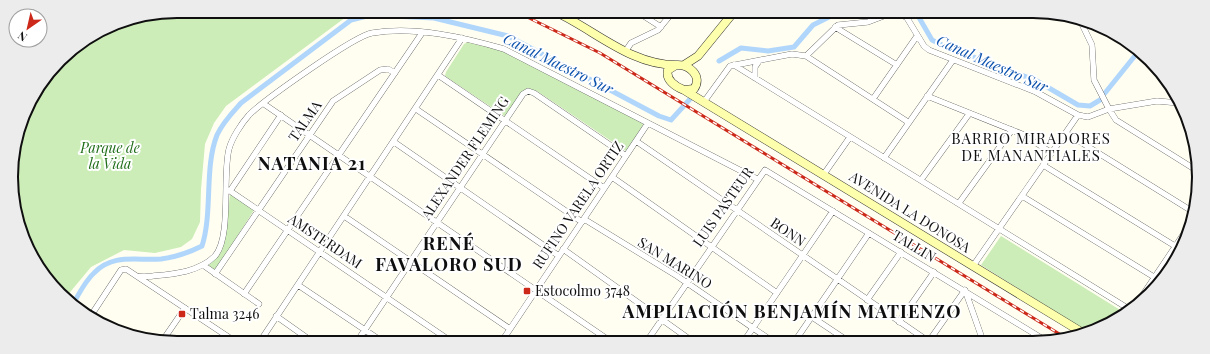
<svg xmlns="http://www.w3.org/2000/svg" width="1210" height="354" font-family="'Playfair Display',serif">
  <rect width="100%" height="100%" fill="#fffef1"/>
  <path fill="#ccedb7" d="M177 11 361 12 346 17 226 106 214 123 205 144 201 189 200 222 192 239 181 247 155 253 124 250 91 267 66 297 45 278 17 220 11 166 28 103 67 52 114 24Z
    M468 42 503 51 642 122 643 125 626 151 537 91 530 90 506 117 445 76 446 72 464 44Z
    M230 194 254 210 215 271 208 266 222 248 225 239Z
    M1001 236 1125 313 1106 326 1088 332 981 265Z"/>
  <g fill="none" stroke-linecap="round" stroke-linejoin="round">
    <path stroke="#3281d9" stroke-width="1.5" d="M1124 38 1126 43 1144 58"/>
    <path stroke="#b1d6fb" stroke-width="5" d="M917 14 932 40 942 45 1037 81 1078 105 1090 106 1100 100
      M719 61 741 48 768 51 794 47 813 25 835 14 851 13
      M1105 93 1138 52
      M73 304C79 294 85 281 94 273 113 253 137 261 161 259 177 257 188 253 202 246 213 211 204 168 217 135 223 122 232 113 241 103L351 20 371 15 434 18 508 36 659 116 671 120 691 98"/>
    <defs>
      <path id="street" d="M639 13 661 27
        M901 14 907 18 924 46 929 50 1036 92 1078 115 1088 117 1109 109 1116 120 1196 170
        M1080 20 1092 45 1094 80 1109 109 1157 101 1179 103
        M835 27 897 65
        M625 52 631 43 658 30 672 13
        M806 56 908 122
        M734 65 1129 309
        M438 75 604 188
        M755 78V67L759 61
        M927 96 1022 134 1052 153
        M706 99 730 66 792 54 806 56 838 25 868 22 889 14
        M873 99 917 36
        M264 104 610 341
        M416 109 582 222
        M1066 133 1195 213
        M636 141 928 341
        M394 142 559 256
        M884 158 953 60
        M1043 165 1175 246
        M824 174 850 137
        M612 177 777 293
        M921 180 969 114
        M226 191H230L449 340
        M230 191 281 115
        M1022 196 1154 277
        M959 203 1012 130
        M344 216 510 329
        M584 219 677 276 772 341
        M563 249 692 341
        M203 265 259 304
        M973 266 1078 115
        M215 274 333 101 380 70 388 69 395 73
        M138 277C143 275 148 277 153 276 174 274 199 272 215 256 232 236 222 176 229 149 232 138 241 124 249 115 264 100 354 36 372 33 415 26 463 37 504 49L757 179
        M298 285 380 340
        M965 290 983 341
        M244 294 422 33
        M867 300 901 252
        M1136 305 1191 223
        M276 316 310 340
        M90 317 121 270 126 269 233 340
        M812 317 848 341
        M899 322 934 272
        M163 340 185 308
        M261 340 462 38
        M358 340 523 94 528 91 534 93 626 156
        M502 341 648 123
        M647 341 765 170 1048 342
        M744 341 833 211
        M795 341 869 233
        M929 341 965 290
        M1034 342 1038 336"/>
      <path id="secondary" d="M556 12C596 31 631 65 676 65
        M676 65C689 64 703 76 694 89L684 90C676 87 665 80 668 70Z
        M684 65 698 56 733 13
        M684 90 1083 333"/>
    </defs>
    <use href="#street" stroke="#424242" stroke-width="6"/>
    <use href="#secondary" stroke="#313131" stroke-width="9"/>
    <use href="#street" stroke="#fff" stroke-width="5.5"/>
    <use href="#secondary" stroke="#feffac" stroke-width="8"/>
    <defs>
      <path id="rail" d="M517 12 600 53 1066 338"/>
    </defs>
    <use href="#rail" stroke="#cc291a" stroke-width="3"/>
    <use href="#rail" stroke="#fff" stroke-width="1.5" stroke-dasharray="4.5" stroke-linecap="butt"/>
  </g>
  <g fill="#cc291a" stroke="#fff" stroke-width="1.5">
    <rect x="523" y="287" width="8" height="8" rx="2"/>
    <rect x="178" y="310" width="8" height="8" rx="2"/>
  </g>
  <g text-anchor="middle" stroke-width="4" stroke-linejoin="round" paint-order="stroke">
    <g font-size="14" fill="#0f0f0f" stroke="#fff">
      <text transform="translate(305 121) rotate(-55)" y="5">TALMA</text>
      <text transform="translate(465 158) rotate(-56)" y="5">ALEXANDER FLEMING</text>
      <text transform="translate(578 205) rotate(-56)" y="5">RUFINO VARELA ORTIZ</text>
      <text transform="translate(723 207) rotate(-55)" y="5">LUIS PASTEUR</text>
      <text transform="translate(910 212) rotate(32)" y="5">AVENIDA LA DONOSA</text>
      <text transform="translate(788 232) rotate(34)" y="5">BONN</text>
      <text transform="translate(325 241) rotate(34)" y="5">AMSTERDAM</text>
      <text transform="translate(914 246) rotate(31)" y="5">TALLIN</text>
      <text transform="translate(675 263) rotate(32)" y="5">SAN MARINO</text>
    </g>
    <g font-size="14" font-style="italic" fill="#206d19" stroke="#fff">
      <text x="110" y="153">Parque de<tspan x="110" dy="16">la Vida</tspan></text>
    </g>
    <g font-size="14" fill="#0f0f0f" stroke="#fff" text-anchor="start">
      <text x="535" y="296">Estocolmo 3748</text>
      <text x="190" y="319">Talma 3246</text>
    </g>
    <g font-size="15" font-style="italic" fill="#0d52ad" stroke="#fff">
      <text transform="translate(558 64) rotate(26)" y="5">Canal Maestro Sur</text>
      <text transform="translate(992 64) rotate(24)" y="5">Canal Maestro Sur</text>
    </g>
    <g font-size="15" letter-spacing="1" fill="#0f0f0f" stroke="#fff">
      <text x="1031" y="144">BARRIO MIRADORES<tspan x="1031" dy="17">DE MANANTIALES</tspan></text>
    </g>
    <g font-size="18" font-weight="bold" letter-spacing="1" fill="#0f0f0f" stroke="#fff">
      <text x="312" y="170">NATANIA 21</text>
      <text x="449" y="250">RENÉ<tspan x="449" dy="21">FAVALORO SUD</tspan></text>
      <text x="792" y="318">AMPLIACIÓN BENJAMÍN MATIENZO</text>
    </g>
  </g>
  <path d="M0 0H1210V354H0ZM177 18H1033A159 159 0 0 1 1192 177V177A159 159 0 0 1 1033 336H177A159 159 0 0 1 18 177V177A159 159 0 0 1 177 18Z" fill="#ececec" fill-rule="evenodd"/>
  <path fill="none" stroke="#0f0f0f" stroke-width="2" d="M177 18H1033A159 159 0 0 1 1192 177V177A159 159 0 0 1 1033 336H177A159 159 0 0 1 18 177V177A159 159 0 0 1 177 18Z"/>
  <g transform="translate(28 28) rotate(214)"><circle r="19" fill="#ffffff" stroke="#9f9f9f"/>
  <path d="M0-3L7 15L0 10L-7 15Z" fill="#cc291a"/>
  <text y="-6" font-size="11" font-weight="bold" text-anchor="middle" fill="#0f0f0f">N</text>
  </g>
</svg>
